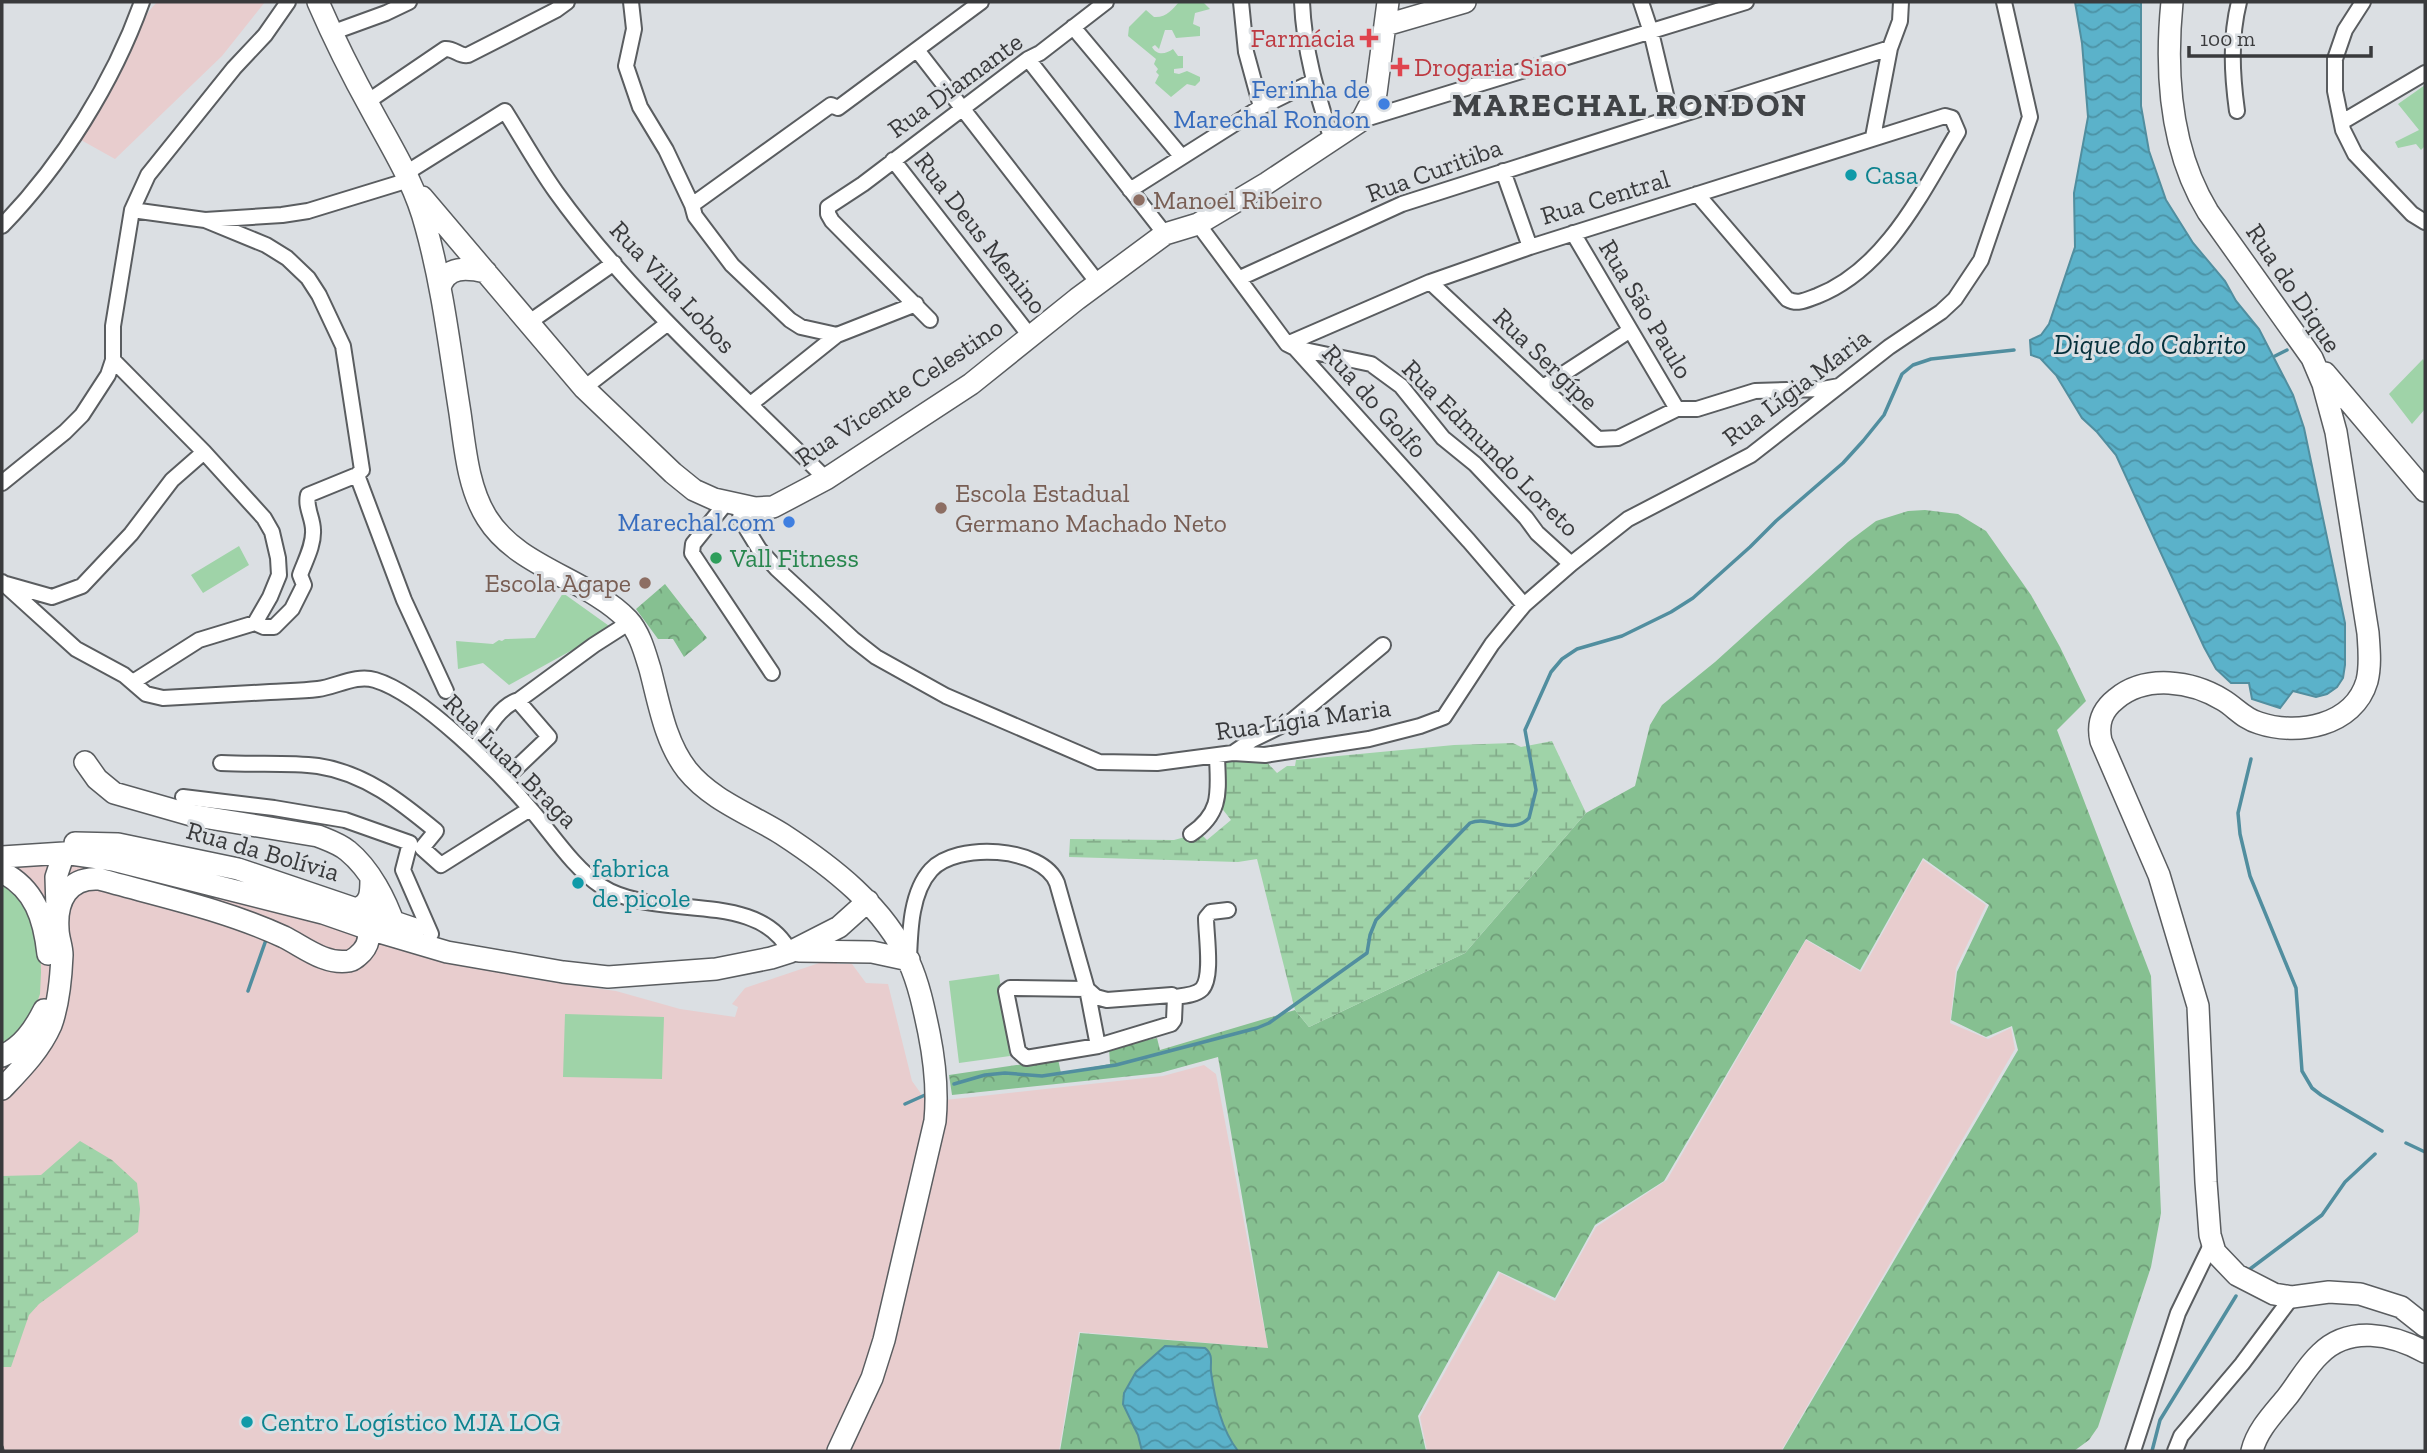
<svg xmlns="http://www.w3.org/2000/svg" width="2427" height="1453" font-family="'Zilla Slab',serif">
  <defs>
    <pattern id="forest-crowns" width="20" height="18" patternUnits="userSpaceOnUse" patternTransform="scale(1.75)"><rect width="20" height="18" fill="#86c091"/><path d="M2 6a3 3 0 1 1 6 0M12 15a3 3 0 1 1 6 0" fill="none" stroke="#6f9d78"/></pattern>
    <pattern id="wetland-marsh" width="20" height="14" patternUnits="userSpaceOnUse" patternTransform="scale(1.75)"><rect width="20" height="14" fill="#9fd3a8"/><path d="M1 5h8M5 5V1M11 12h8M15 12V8" fill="none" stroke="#83ac8a"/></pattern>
    <pattern id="water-waves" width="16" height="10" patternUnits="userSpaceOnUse" patternTransform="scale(1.75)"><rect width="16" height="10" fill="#5bb2ca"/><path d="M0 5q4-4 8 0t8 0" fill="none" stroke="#4c92a5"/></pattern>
  </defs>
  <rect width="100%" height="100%" fill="#dbdfe3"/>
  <path fill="#e8cdce" d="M157 2H265L222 56 115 159 81 140 149 11Z
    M103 858 430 952 531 979 616 991 680 1009 735 1017 738 1007 732 1004 745 988 831 959 837 964H852L866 983 888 984 912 1081 927 1102 1163 1076 1204 1065 1216 1074 1268 1348 1079 1332 1059 1451H2V865Z
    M1923 860 1986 905 1956 968 1950 1023 1988 1039 2011 1028 2015 1049 1781 1451H1427L1420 1417 1500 1273 1555 1301 1596 1227 1667 1180 1806 940 1861 972Z"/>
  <path fill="#9fd3a8" d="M1179 2H1203L1210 9 1195 13 1193 24 1200 27V36L1176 38 1172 30H1165L1159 49 1155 45 1152 47C1157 56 1166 54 1173 49L1178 56H1183V68L1174 69V73L1179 74 1187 71 1200 77V81L1195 86 1187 84 1171 97 1155 83 1159 75 1156 72 1158 69 1154 64 1156 59 1128 36 1129 27 1146 10 1154 17C1166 18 1172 10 1179 2Z
    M2425 85V146L2421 150 2416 144 2398 148 2395 142 2419 130 2398 104Z
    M2423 359 2425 363V409L2412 424 2389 394Z
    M239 546 249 565 203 593 191 575Z
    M563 593 612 628 509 685 483 663 458 669 456 641 493 644 499 640 502 641 505 639 535 638Z
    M2 876 21 890 40 942 41 972 40 994 32 1017 18 1036 2 1047Z
    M999 974 1010 1056 959 1063 949 981Z
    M565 1014 664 1017 662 1079 563 1077Z"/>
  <path fill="url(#forest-crowns)" d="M1925 510 1958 514 1986 531 2031 595 2060 647 2086 701 2057 730 2151 976 2161 1213 2151 1267 2098 1427 2089 1440 2074 1451H1782L2018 1050 2012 1026 1986 1037 1951 1020 1957 972 1989 905 1923 858 1860 970 1806 939 1664 1181 1595 1225 1555 1298 1498 1271 1418 1416 1426 1451H1060L1080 1333 1268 1348 1218 1057 1160 1073 952 1095 949 1075 1058 1059 1061 1073 1110 1064 1109 1048 1157 1038 1160 1050 1295 1010 1309 1027 1465 953 1586 813 1635 786 1650 725 1662 705 1715 662 1848 542 1876 521 1908 511Z
    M665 584 707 638 684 657 673 639H658L636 609Z"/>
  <path fill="url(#wetland-marsh)" d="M1552 741 1586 813 1465 953 1309 1027 1295 1010 1257 859 1238 862 1069 857 1070 839 1174 840 1189 836 1197 830 1207 840 1231 820 1220 806 1225 792 1219 782V764L1229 756H1261L1277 773 1287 766H1295L1296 760 1454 745 1513 743 1521 747Z
    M80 1141 112 1160 137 1183 140 1209 138 1232 39 1304 29 1315 11 1367H2V1176L41 1175Z"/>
  <path fill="url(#water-waves)" stroke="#518e9f" stroke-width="2" d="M2075 2H2141V106L2149 151 2166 200 2193 243 2225 281 2236 301 2259 329 2293 395 2304 428 2345 623V665L2343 678 2337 687 2327 694 2316 697 2293 691 2280 708 2252 699 2249 683H2231L2216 669 2204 647 2116 455 2097 432 2082 418 2056 375 2040 358 2031 355 2030 340 2041 335 2049 324 2075 247 2074 193 2088 117 2082 43Z
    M1165 1346 1205 1348C1214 1355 1210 1362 1211 1372 1215 1400 1221 1429 1238 1451H1142L1138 1435 1123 1404 1124 1393 1136 1372Z"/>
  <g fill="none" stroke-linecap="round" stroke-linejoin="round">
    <path stroke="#518e9f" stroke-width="3.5" d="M2275 356 2287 350
      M2251 759 2238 813 2240 834 2250 876 2296 988 2302 1071 2312 1088 2321 1095 2382 1131
      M248 991 267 937
      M954 1084 985 1075 1005 1073 1042 1076 1116 1065 1257 1028 1269 1023 1367 953 1370 935 1376 920 1470 823C1490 815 1511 836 1529 818L1536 790 1525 730 1551 672 1562 659 1577 649 1622 636 1671 612 1693 598 1750 547 1776 521 1843 463 1863 441 1884 415 1902 374 1913 365 1931 359 2014 350
      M905 1104 925 1095
      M2406 1143 2425 1152
      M2250 1269 2322 1215 2345 1182 2375 1154
      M2152 1451 2160 1420 2236 1296"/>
    <defs>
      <path id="street" d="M631 2 634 29 626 66 640 107 666 150 692 205 695 216 732 265 790 320 801 327 837 335
        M1241 2 1246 52 1261 107
        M1302 2C1304 51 1317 94 1332 140
        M1641 2 1651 32 1671 116
        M2363 2 2345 30 2335 59V91L2343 130 2355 154 2412 214 2425 222
        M1073 27 1181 156
        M331 33 386 13 409 2
        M917 50 1098 283
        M1028 59 1165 234
        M367 102 445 49C454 48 460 57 468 55L556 10 567 2
        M2237 111C2232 74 2230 38 2239 2
        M1362 120 1746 2
        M2342 122 2425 73
        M1873 137 1890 48 1900 21 1901 2
        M893 160 1030 336
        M1503 171 1530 247
        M406 173 505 111C522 138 538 167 556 192 633 299 734 386 826 479
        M1130 190 1261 107 1312 82
        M692 205 831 105 838 108 981 2
        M132 210 205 220 282 215 308 211 409 180
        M205 220 266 245 287 258 308 278 319 295 343 346 362 470 357 475
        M1198 224 1287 344 1295 348 1469 541 1524 605
        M2 226C62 164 113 83 142 2
        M1573 233 1677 409
        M1240 278 1402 204 1890 48
        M1430 282 1598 439 1618 438 1677 409H1697L1755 391 1823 389 1839 386
        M930 320 832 221 828 214V207L863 184 1028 59 1040 53 1106 2
        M528 323 614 263
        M1287 344 1430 282 1530 247 1945 116 1952 118 1958 132C1922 192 1886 269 1817 296 1806 300 1798 305 1787 299L1697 194
        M1295 348 1371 364 1401 386 1443 438 1475 464 1526 518 1537 533 1571 564
        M113 360 204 452 264 518 272 532 278 558 279 575 270 597 255 623 199 640 133 682
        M1543 387 1629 331
        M584 388 668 323
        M752 403 837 335 916 304
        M357 475 404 600 446 691
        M2 483 65 432 82 415 108 375 113 360V326L132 210 148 175 234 68 265 35 288 2
        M726 503 693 544 692 553 772 673
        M742 506 740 518 759 549 777 569 853 639 876 657 946 696 1099 762 1157 763 1233 753 1265 755 1369 739 1420 726 1444 717 1492 644 1524 605 1571 564 1628 519 1751 455 1889 347 1941 312 1955 299 1981 260 2030 117 2004 2
        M2 582 76 649 124 675 146 694 163 698C199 696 234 694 270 692 286 691 302 691 318 689 336 687 356 674 375 680 422 694 500 773 533 812 554 837 574 868 601 886 656 922 758 888 790 952
        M6 584 52 597 82 586 131 534 172 480 204 452
        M255 623 264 627H274L292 609 304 585 300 575C305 561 314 545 313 530 313 518 305 507 308 495L357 475
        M477 746C486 731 500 705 519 700L594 645 630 622
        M1233 753 1252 740 1293 720 1383 645
        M221 763C253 765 286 762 318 766 365 773 401 802 436 831L422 848 441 865 530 809
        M509 775 549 737 518 701
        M183 797 274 808 345 820 410 843 403 870 431 934
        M1191 834C1223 812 1218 791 1217 756
        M909 959C910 930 911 892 931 870 956 842 1042 846 1057 883L1087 989 1098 1046
        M1010 988 1087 989 1096 997 1107 1000 1172 995 1175 997 1174 1020 1171 1024 1098 1046 1026 1058 1018 1051 1006 991Z
        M1175 997C1183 996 1196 995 1202 989 1213 977 1206 935 1206 918L1211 912 1228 910
        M2133 1451 2178 1313 2212 1243
        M2175 1451 2181 1436 2242 1364 2292 1297"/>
      <path id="secondary" d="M318 2C334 39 352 75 372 111 393 150 415 184 426 227 443 288 450 351 460 413 465 448 468 488 487 518 518 568 587 578 628 620 640 633 645 653 650 669 659 703 665 742 687 770 711 800 750 814 782 834 831 866 885 907 909 962 919 984 924 1009 929 1033 935 1063 938 1090 935 1121L884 1340 872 1378 838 1451
        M2172 2C2165 73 2170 150 2208 212L2312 358 2323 384 2336 432 2368 633C2369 648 2371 665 2367 681 2354 726 2297 736 2259 723 2244 719 2235 707 2223 700 2192 681 2146 674 2116 699 2102 710 2097 723 2101 741L2159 875 2198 1006 2206 1182 2210 1235 2215 1252 2237 1275 2274 1294 2292 1297 2329 1292 2360 1294 2401 1307 2425 1326
        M1386 25 1465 2
        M422 197 584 388 673 473 694 490 714 499 755 508 773 507 826 479 971 384 1077 299 1165 234 1198 224 1267 183 1362 120 1376 93 1388 2
        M440 288C446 265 468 268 486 272
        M2325 373 2425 491
        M85 762 97 779 114 793 191 815 318 836C328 840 340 844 348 851 370 869 386 900 395 927
        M75 843 118 844 238 869 415 929
        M2 857 64 853 113 860 323 913 369 929 447 952 563 972 608 977 716 969 771 958 790 952 839 927 868 901
        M2 872C35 889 44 918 48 954
        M57 909 56 877 64 853
        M799 951 872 952 909 960
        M2 1056C22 1047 34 1030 44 1010
        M2 1089C21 1069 40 1050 51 1025 59 1003 61 979 62 955 62 946 58 938 58 929 56 901 68 877 99 879 160 896 226 910 284 937 304 947 325 965 349 961 354 960 358 956 362 952 375 937 366 924 359 908 371 903 371 891 371 879
        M2252 1451C2257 1430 2274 1413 2287 1397 2298 1383 2307 1366 2320 1354 2349 1325 2392 1334 2425 1352"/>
    </defs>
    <use href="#street" stroke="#5a5d60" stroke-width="18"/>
    <use href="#secondary" stroke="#5a5d60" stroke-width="24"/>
    <use href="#street" stroke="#fff" stroke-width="14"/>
    <use href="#secondary" stroke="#fff" stroke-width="21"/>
    <path stroke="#4f5153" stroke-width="3.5" d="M2 1447 3 1451"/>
  </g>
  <g fill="#e0444e" stroke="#dbdfe3" stroke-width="2.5">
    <path d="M1365.5 27.5h7v7h7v7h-7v7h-7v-7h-7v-7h7z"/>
    <path d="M1396.5 56.5h7v7h7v7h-7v7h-7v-7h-7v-7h7z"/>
  </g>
  <g fill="#3f7fe0" stroke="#dbdfe3" stroke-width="2.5">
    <circle cx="1384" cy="104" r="7"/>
    <circle cx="789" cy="522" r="7"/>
  </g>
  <g fill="#0f9aa8" stroke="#dbdfe3" stroke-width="2.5">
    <circle cx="1851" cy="175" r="7"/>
    <circle cx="578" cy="883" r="7"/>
    <circle cx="247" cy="1422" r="7"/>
  </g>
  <g fill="#8d6e63" stroke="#dbdfe3" stroke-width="2.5">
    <circle cx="1139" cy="200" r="7"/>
    <circle cx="941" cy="508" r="7"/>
    <circle cx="645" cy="583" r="7"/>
  </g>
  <circle fill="#2e9e5b" stroke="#dbdfe3" stroke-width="2.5" cx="716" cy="558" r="7"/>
  <g text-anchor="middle" stroke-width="6" stroke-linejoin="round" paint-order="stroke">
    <g font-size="26" fill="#be3a42" stroke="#dbdfe3" text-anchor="end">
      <text x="1355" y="47">Farmácia</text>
      <text x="1414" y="76" text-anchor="start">Drogaria Siao</text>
    </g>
    <g font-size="26" fill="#393a3c" stroke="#dbdfe3">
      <text transform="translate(955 85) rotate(-36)" y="9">Rua Diamante</text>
      <text transform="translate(1434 170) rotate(-20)" y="9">Rua Curitiba</text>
      <text transform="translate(1605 197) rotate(-17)" y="9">Rua Central</text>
      <text transform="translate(981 233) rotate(52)" y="9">Rua Deus Menino</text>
      <text transform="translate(673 287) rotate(47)" y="9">Rua Villa Lobos</text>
      <text transform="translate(2294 288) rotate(56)" y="9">Rua do Dique</text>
      <text transform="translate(1646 309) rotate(59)" y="9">Rua São Paulo</text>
      <text transform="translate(1546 359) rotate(44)" y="9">Rua Sergípe</text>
      <text transform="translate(1796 387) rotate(-37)" y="9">Rua Lígia Maria</text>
      <text transform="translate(899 392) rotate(-34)" y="9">Rua Vicente Celestino</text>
      <text transform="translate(1375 401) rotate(48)" y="9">Rua do Golfo</text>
      <text transform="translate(1491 448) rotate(45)" y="9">Rua Edmundo Loreto</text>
      <text transform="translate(1303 719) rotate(-8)" y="9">Rua Lígia Maria</text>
      <text transform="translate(511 761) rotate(45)" y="9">Rua Luan Braga</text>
      <text transform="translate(263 851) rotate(16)" y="9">Rua da Bolívia</text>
    </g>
    <g font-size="26" fill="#366cbe" stroke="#dbdfe3" text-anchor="end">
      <text x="1370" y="98">Ferinha de<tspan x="1370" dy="30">Marechal Rondon</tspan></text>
      <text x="775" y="531">Marechal.com</text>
    </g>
    <g font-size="26" fill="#0d838f" stroke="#dbdfe3" text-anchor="start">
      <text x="1865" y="184">Casa</text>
      <text x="592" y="877">fabrica<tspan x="592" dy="30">de picole</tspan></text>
      <text x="261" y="1431">Centro Logístico MJA LOG</text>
    </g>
    <g font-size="26" fill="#785e54" stroke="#dbdfe3" text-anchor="start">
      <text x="1153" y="209">Manoel Ribeiro</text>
      <text x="955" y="502">Escola Estadual<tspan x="955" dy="30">Germano Machado Neto</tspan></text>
      <text x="631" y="592" text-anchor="end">Escola Agape</text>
    </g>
    <g font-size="26" fill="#27864d" stroke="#dbdfe3" text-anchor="start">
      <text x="730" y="567">Vall Fitness</text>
    </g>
    <g font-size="28" font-style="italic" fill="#05303b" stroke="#dbdfe3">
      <text x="2150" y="354">Dique do Cabrito</text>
    </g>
    <g font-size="33" font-weight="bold" letter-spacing="2" fill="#404346" stroke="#dbdfe3">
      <text x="1630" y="116">MARECHAL RONDON</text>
    </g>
  </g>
  <rect width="2427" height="1453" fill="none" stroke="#393a3c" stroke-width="7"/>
  <path d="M2189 46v10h182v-10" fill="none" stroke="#393a3c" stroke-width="3.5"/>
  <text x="2200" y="46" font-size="21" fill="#393a3c" stroke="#dbdfe3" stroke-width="5" paint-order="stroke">100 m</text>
</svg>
